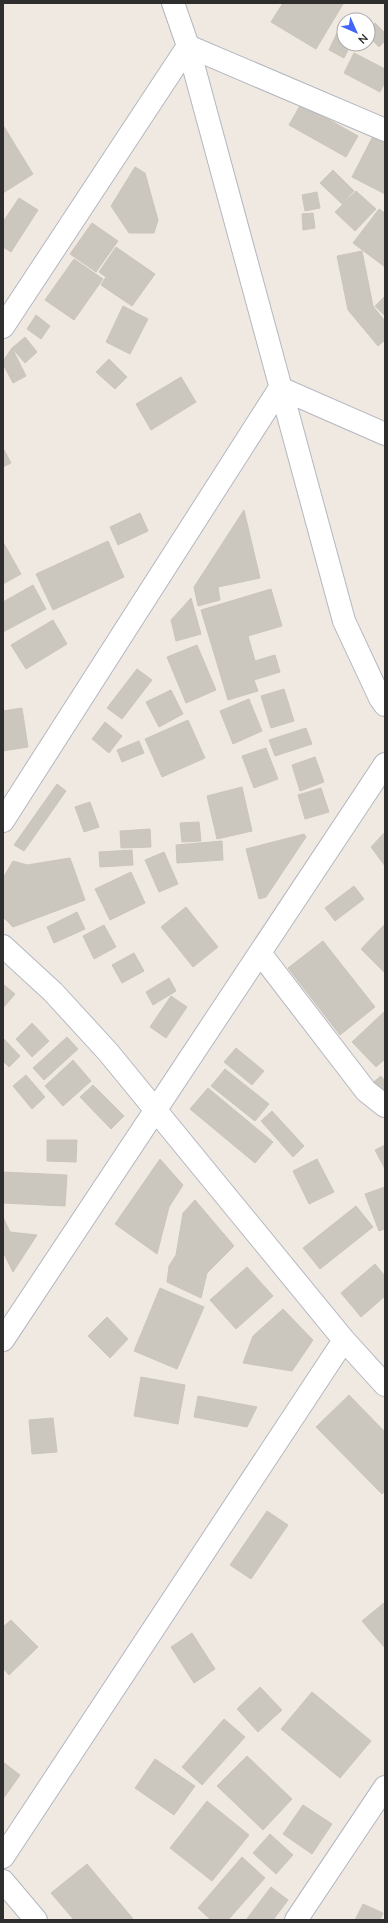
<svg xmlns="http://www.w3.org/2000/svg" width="388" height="1923" font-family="'Nunito Sans',sans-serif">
  <rect width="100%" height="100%" fill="#efe9e1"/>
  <path fill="#cbc7bf" stroke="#cbc5ba" d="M283 3H342L343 4 316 49 271 22Z
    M344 18 348 20H344V44H351L344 58 329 50Z
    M375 23 385 33V41L379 47 368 36V30Z
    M354 53 385 69V82L380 92 344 73Z
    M301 104 358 136 346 157 289 125Z
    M3 125 33 174 3 193Z
    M373 136 385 142V194L352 177Z
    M135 167 145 173 158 220 154 233H129L111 206Z
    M333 170 354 191 342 204 320 183Z
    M356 191 376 209 355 231 335 212Z
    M317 192 320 208 305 211 302 195Z
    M19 198 38 210 11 252 3 247V222Z
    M379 209 385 213V267L353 243Z
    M313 213 315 228 303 230 302 214Z
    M92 223 118 241 96 272 70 254Z
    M116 247 155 274 132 306 101 285 106 277 99 272Z
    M362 251 373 306 385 321V340L378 346 348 310 337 256Z
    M74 259 103 279 74 320 45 300Z
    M385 296V316L375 306Z
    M123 306 148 319 130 354 106 342Z
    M36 315 50 326 41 339 27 329Z
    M25 337 37 352 25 363 12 348Z
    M12 348 26 376 13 383 3 364V361Z
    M109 359 127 377 115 389 96 372Z
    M181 377 196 402 151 430 136 404Z
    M3 448 11 463 3 467Z
    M244 510 260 578 218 587 220 600 198 606 194 587Z
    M140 513 148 531 118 545 110 527Z
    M108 541 124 577 53 610 36 574Z
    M3 542 21 574 3 584Z
    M33 585 46 609 3 632V602Z
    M271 589 282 626 248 636 255 661 275 655 280 672 254 680 258 691 228 700 201 610Z
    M191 598 201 634 176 641 171 620Z
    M53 620 67 644 26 669 11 645Z
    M197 645 216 690 186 703 167 657Z
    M137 669 152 680 122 719 107 708Z
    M284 689 294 721 271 728 261 696Z
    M171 690 183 714 159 727 146 702Z
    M249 699 262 731 233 744 220 711Z
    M22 708 28 747 3 751V711Z
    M188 720 205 758 162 777 145 739Z
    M105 722 122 736 109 753 92 739Z
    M306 728 312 744 275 756 269 740Z
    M139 741 144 753 122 762 117 750Z
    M266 748 278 779 254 788 242 756Z
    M315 757 324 782 300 791 292 765Z
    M57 784 66 791 24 851 14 845Z
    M242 787 252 831 217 839 207 796Z
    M321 788 329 812 305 819 298 795Z
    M90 802 99 827 84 832 75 807Z
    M199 822 201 841 182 842 180 823Z
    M150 829 151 847 121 848 120 831Z
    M385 832V869V866L371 847Z
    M304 834 306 837 266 897 259 899 246 849Z
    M222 841 223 860 177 863 176 845Z
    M132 850 133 865 100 867 99 852Z
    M164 852 178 884 159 892 145 860Z
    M70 858 85 900 13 927 3 917V878L13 861 27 865Z
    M131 872 145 903 110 920 95 889Z
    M354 886 364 899 335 921 325 908Z
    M186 907 218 947 193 967 161 927Z
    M77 912 85 929 54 943 47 927Z
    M385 924V973L361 949Z
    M104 925 116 947 94 959 83 936Z
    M323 941 375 1007 340 1035 288 968Z
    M134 953 144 971 122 983 112 965Z
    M169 978 176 991 153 1005 146 992Z
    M3 984 15 994 3 1008Z
    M171 996 187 1007 166 1038 150 1027Z
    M385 1011V1059L376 1067 352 1042Z
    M32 1023 49 1041 32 1057 16 1039Z
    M67 1037 78 1049 44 1080 33 1068Z
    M3 1038 20 1056 9 1067 3 1061Z
    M236 1048 264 1071 252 1085 224 1062Z
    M73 1060 91 1081 63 1106 45 1086Z
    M225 1069 269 1104 255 1121 211 1086Z
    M26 1075 45 1097 32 1109 13 1086Z
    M381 1076 385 1081V1100L371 1084Z
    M93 1085 124 1116 111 1129 80 1097Z
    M208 1088 273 1142 255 1163 190 1109Z
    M272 1111 304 1146 293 1157 261 1121Z
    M47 1140H77L76 1162 47 1161Z
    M385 1145V1169L375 1150Z
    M160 1159 183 1185 169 1207 157 1254 115 1224Z
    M317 1159 334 1192 309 1204 293 1171Z
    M3 1172 67 1175 65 1206 3 1203Z
    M385 1187V1229L379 1231 365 1194Z
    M195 1200 234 1246 207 1273 201 1298 167 1282 169 1266 176 1255 183 1213Z
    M356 1206 373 1227 320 1269 303 1248Z
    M3 1217 10 1232 37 1235 13 1272 3 1252Z
    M375 1264 385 1276V1296L361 1317 341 1293Z
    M247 1267 273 1296 236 1329 210 1300Z
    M160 1288 204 1307 177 1369 134 1351Z
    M283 1309 313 1340 292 1371 243 1363 253 1336Z
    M107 1317 128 1339 110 1358 88 1336Z
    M141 1377 185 1385 178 1424 134 1416Z
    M349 1395 385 1432V1491L382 1494 316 1427Z
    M198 1396 257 1407 247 1427 194 1417Z
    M53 1418 57 1452 32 1454 29 1420Z
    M267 1511 288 1525 251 1579 230 1565Z
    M385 1602V1648L362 1621Z
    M11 1620 38 1647 9 1675 3 1668V1627Z
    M192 1633 215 1669 194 1683 171 1647Z
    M260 1687 282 1710 258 1732 237 1709Z
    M312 1692 371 1741 340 1778 281 1729Z
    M224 1719 245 1737 202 1785 182 1767Z
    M247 1756 292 1799 263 1830 217 1786Z
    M155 1759 195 1786 174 1815 135 1788Z
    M3 1762 20 1775 3 1799Z
    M207 1801 249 1835 212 1881 170 1848Z
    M303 1805 332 1824 312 1854 283 1834Z
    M270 1834 293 1855 276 1874 253 1853Z
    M242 1857 265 1878 228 1920H211L198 1908Z
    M87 1864 134 1920H74L51 1893Z
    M271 1887 288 1900 273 1920H246Z
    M363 1904 383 1913 380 1920H355Z"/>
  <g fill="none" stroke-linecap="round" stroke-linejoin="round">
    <defs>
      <path id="street" d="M173 3 188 46 344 621 380 698 385 705
        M3 327 188 46 385 130
        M3 821 280 388 385 434
        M3 946 53 992 108 1052 344 1340 385 1385
        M260 953 366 1091 385 1106
        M3 1340 385 764
        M3 1857 344 1340
        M3 1881 36 1920
        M296 1920 385 1787"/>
    </defs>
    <use href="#street" stroke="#b4b7c1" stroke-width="24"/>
    <use href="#street" stroke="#fff" stroke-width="22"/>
  </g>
  <rect width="388" height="1923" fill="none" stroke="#2e2e2e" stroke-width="8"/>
  <g transform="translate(356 32) rotate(135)"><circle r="19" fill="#ffffff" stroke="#ababab"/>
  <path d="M0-3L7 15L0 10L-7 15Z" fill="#4264fb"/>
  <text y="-6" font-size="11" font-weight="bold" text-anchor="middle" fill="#2e2e2e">N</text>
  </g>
</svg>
